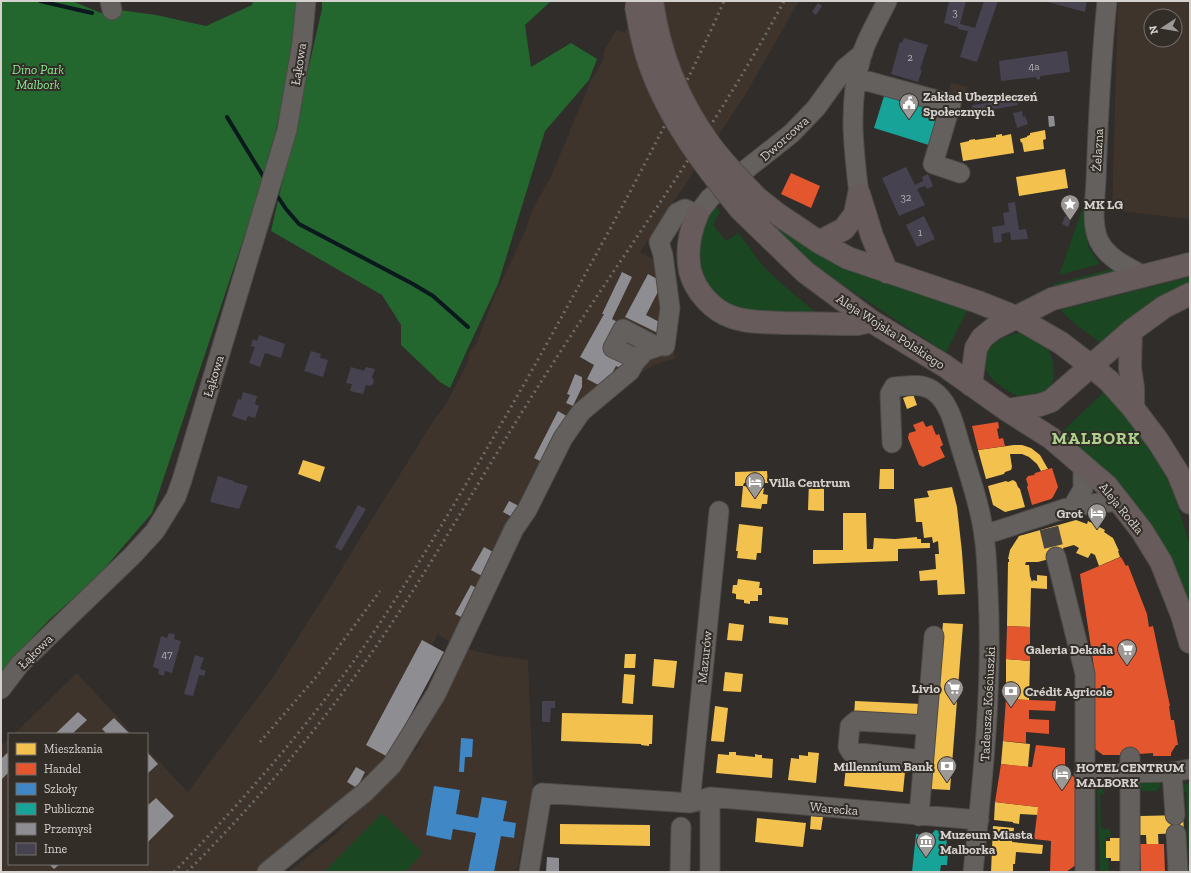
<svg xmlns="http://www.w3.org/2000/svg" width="1191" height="873" font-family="'Zilla Slab',serif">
  <rect width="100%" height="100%" fill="#302d2b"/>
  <path fill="#3e342c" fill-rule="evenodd" d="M638 1H799L744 97 640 252 666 266 669 284 675 359 661 362 636 375 581 421 462 648 498 656 528 660 533 785 517 872H288L336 834 418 747 462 649 438 635 441 628 432 645 444 652 388 757 357 788 260 872H1V746L9 738V864H147V749L188 792 273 677 346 562 357 543 434 420 446 404 468 362 469 353 476 344 495 295 524 234 534 206 550 179 591 80 603 61 605 49 617 29 625 33Z
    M1118 1H1190V219L1112 210ZM1151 16H1175V40H1151Z
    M951 82 967 87 964 97 948 92Z
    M77 673 133 734H14Z"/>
  <path fill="#1a4621" d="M717 207 720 212 713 225 726 241 738 233C748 244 755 257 765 268 782 285 802 300 820 316L749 311 733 307 721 299 704 283 698 259 703 220Z
    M1083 207 1086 236 1089 248 1100 264 1059 275Z
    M757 208 969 307 946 353 807 261 771 230Z
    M1115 268 1120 272 1053 289 1054 284Z
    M1190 277V284L1102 344 1076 325 1060 310Z
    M1021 333C1030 336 1041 340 1047 348 1056 360 1059 392 1039 395 1034 395 1026 398 1021 397 1016 396 1009 391 1005 389 999 385 993 381 989 375 974 353 1001 334 1021 333Z
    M1106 390 1147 443 1165 474 1177 503 1190 546V610L1059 435Z
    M1142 780H1159C1162 785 1160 787 1157 791H1143L1139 785Z
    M1187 783H1189L1190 788V872H1188L1189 861 1186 792 1182 791 1184 785Z
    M1103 785 1104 794H1100L1101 828 1110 830 1111 837H1106L1107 858H1108L1109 872H1100L1097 791Z
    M382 813 423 853 405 872H324Z"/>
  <path fill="#23672e" d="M1 1H72L101 13 117 12 119 10 156 15 206 26 252 5 253 1H297L296 17 283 98 276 130 250 219 152 513 97 577 49 620 14 657 1 674Z
    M322 1H551L525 25 531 67 571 43 597 59 589 80 545 131 498 284 468 348 450 388 440 382 401 345V325L382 295 271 231 322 9Z"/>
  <path fill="#f2c14e" d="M1045 130 1046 139 1043 140 1044 149 1024 152 1022 142 1021 143 1020 139 1027 137V136L1030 135V133Z
    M1002 134V136L1011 134 1014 153 963 161 960 143 969 141V140L975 139V140L996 137V135Z
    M1065 169 1068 188 1019 196 1016 177Z
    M913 394 917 405 907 409 903 398Z
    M1014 445H1022L1031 448 1040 455 1048 469 1041 471 1037 464 1029 457 1022 454H1010L1012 467 1011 470 1005 472 1004 474 986 479 978 450Z
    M303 460 325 467 320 482 298 474Z
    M880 469H894V489H879Z
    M767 471 768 483H744L743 486H735V472Z
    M809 480H824V511L808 510Z
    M1013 480 1016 482 1018 487 1020 489 1025 507 1005 512 993 505 988 486 1006 481 1008 482Z
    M743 486 764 488 763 494 768 495 767 504H762L761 509 741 507Z
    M952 487 957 507 962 552 965 594 938 595 937 580 920 581 919 571 936 569 935 554H939L938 541 933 543 932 537 924 538 922 522H916L914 499 929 497 927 491Z
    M843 513H866L867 549H873L874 538 895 539 917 537V539H921V543H930V548L898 549V561L813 564V550H843Z
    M1076 520 1087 524 1088 521 1105 530 1104 532 1113 538 1119 551H1118L1120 557 1099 566 1095 555 1091 553 1088 558 1076 553 1079 548 1074 545 1063 548 1064 555 1038 562H1026L1025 565H1029L1030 576 1032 582 1033 580 1037 581V575L1047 576V589L1031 588 1030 627 1007 626 1008 562H1009V559H1008L1010 550 1019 536Z
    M739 524 763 527 761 553H757L756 560 737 558 738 551H736Z
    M738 579 760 582 759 588H762V595H758V601H750V604L744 603V600L736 599V594L732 593 733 585H737Z
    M769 616 788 618V625L769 623Z
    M729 623 744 625 742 641 727 640Z
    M943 623 963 624 950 790 931 789 932 778 930 777Z
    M625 654H636L635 668H624Z
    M654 659 677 661 674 688 652 686Z
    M1006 659 1030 661 1029 700 1006 699Z
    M725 672 743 674 741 692 723 691Z
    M624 674 635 675 633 704 622 703Z
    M855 701 922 704 921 718 854 715Z
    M715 706 728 708 724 742 711 741Z
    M562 713 653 715 652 744H649V746L641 745V744L561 741Z
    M1003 741 1030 744 1028 767 1001 764Z
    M729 752H736V755L755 757V754L759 755H762V758L773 759 772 778 716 773 718 754 729 755Z
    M808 752 819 753 816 783 788 780 791 758 799 759V755L808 756Z
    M860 765 866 766V768L886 770V768H889L893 769 892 771 905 772 903 792 844 786 846 766 859 767Z
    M995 802 1038 807V815L1020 814 1019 824 1013 823V822L994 820Z
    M1183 815 1184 833 1158 834 1159 852H1147L1146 835H1140V816Z
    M811 816 823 817 821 830 810 829Z
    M757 818 806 823 803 847 755 842Z
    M560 824 650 825V846L560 844Z
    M993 826 1014 828 1012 842 1043 845 1042 854 1016 852 1015 864H1013V872H991Z
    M1110 838H1122L1123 861H1111V858H1106V841H1110Z"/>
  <path fill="#e4572e" d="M791 173 820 186 811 208 781 194Z
    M923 421 926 427 932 425 936 435 939 434 943 445 940 447 945 457 923 467 919 465 908 438 909 433 916 431 913 425Z
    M998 422 999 428 997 429 999 439 1003 438 1005 446 978 450 972 426Z
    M1052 468 1058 487 1053 497 1051 499 1032 505 1027 487 1028 485 1026 479 1028 476 1034 475 1035 473Z
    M1121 557 1126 566 1128 565 1147 614 1149 627 1153 626 1170 706H1169L1171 720H1174L1178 745H1176L1171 753V756H1153V753L1138 754 1122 758 1121 755H1103L1095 749V674L1080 574Z
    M1007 626 1030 627V661L1006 659Z
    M1006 699 1056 701 1055 711 1029 710V719L1049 720V734L1026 732V743L1003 741Z
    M1036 745 1065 748V770L1075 778 1076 865 1066 872 1050 871 1051 841 1034 839 1038 807 995 802 1001 764 1032 767Z
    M1140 844H1164L1165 872H1141Z"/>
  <path fill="#3f88c5" d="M461 738 473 739 472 757H465L464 772H459Z
    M434 786 460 790 456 814 478 818 482 797 507 801 503 821 516 823 514 838 501 836 494 872H468L476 833 453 829 451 840 426 835Z"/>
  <path fill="#17a398" d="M885 93 943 111 932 146 874 128Z
    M935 830 942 831 947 840 945 853H948L947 865H941L940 872H912L916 834 931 835Z"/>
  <path fill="#8d8d92" d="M1048 116H1054L1055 126 1049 127Z
    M622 272 632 277 612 319 619 323 627 362 623 369 616 366 604 388 587 379 594 365 580 357 604 314H602Z
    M648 274 663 282 646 315 663 324 658 333 625 317Z
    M575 374 582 377V387L573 406 566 403 570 395 567 394Z
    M558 411 570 418 546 464 534 458Z
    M509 501 523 508 518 520 503 512Z
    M484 547 495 553 482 576 471 570Z
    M471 585 478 589 461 617 455 614Z
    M422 640 444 652 388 757 366 745Z
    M78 712 87 720 72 734H55Z
    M114 718 130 734H107L102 729Z
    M147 752 158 764 147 774Z
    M7 753 9 755V772L1 780V759Z
    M356 767 365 772 357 788 347 782Z
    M156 798 174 816 147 843V806Z
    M547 857 559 858V872H546Z
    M49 864H60L54 869Z"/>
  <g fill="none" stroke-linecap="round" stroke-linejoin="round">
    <path stroke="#0b181d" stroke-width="4" d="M40 1 92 13
      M227 117 263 176
      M278 197 286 209 299 224 413 284 433 296 468 327"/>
  </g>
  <path fill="#474250" d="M949 1H966L960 24 975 28 984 1H998L977 62 960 57 968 31 958 29V27L944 23Z
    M1044 1H1087L1085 12Z
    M818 3 822 6 816 15 812 12Z
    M904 38 928 45 920 69 922 70 918 82 891 74 900 42 902 43Z
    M1067 51 1070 72 1040 76V79L1037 80 1036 77 1001 81 999 61Z
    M1017 99 1018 105 973 113 972 105Z
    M1022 111 1023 117 1025 116 1028 124 1017 128 1013 113Z
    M906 167 915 185 923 181 922 177 928 174 933 186 927 189 925 186 917 189 925 205 899 216 882 178Z
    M1071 201 1077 204 1068 227 1062 224Z
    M1015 202 1019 230 1026 229 1028 239 1011 240 1010 232 1001 234 1002 242 994 243 992 227 1005 225 1003 213 1009 212 1008 203Z
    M924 216 935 239 917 247 906 225Z
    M259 335 285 344 281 358 265 353 260 367 249 363 255 347 251 346 253 339 257 341Z
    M311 351 321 354 320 358 328 360 323 377 304 371Z
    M351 367 364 371 366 367 375 369 372 377 374 381 373 384 370 386 366 385 363 394 350 391 352 384 346 383Z
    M243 392 257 396 255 404 259 406 255 418 248 416 246 421 232 416 238 399 241 400Z
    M218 476 234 481V482L248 486 239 509 210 502Z
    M358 505 366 509 341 551 335 547Z
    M169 633 175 634 174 639 181 641 172 673 165 671 164 676 158 674 159 669 153 667 161 636 167 638Z
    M195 655 204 658 200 669 206 671 204 676 199 675 193 696 184 694Z
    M542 701H555V708H551L550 722H542Z"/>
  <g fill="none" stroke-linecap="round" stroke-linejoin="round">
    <path stroke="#494643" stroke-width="19" stroke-dasharray="19 10" stroke-linecap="butt" d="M1049 528 1056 557"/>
    <defs>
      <path id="minor" d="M110 1 112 10
        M1107 1C1101 61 1098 121 1096 181 1095 200 1091 224 1099 241 1108 259 1128 267 1144 276
        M856 78 951 104 933 164 960 173
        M859 194C853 145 848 102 862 54 868 36 879 18 887 1
        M637 359 613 348 623 329 657 347
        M892 443 890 394 894 387C907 386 920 383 932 390 952 403 955 431 962 451 970 478 981 508 984 536 987 554 987 573 988 591 993 685 983 778 973 872
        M1073 506 1083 489V465
        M984 535 1073 506 1119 501
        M1056 557 1085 674V872
        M1 689 20 664 132 556 155 531 176 497 182 480 287 130 302 43 306 1
        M1130 757V872
        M923 760 851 752 848 747 850 726 856 721 926 725
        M1172 772 1175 815
        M1084 774 1172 772 1190 769
        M710 797V872
        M690 803 719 511
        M919 816 934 636
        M1176 834 1178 872
        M267 872 364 793 392 765 436 694 514 529 527 510 563 438 581 412 630 371 635 362 645 351 662 345 665 346 670 308 663 255 659 242 677 213 685 209 697 215 710 198 792 133 816 108 845 68 863 53
        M529 872 542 793 690 803 710 797 979 820
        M680 872 681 827"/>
      <path id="major" d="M859 194 872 236 887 272
        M757 198 776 213 819 242 848 258 978 302 1016 317 1061 343 1091 366 1109 381 1133 408 1158 441 1178 473 1190 503
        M741 210 805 272 832 292 871 321 945 366 1007 410 1051 438 1107 486 1142 531 1161 562 1182 615 1190 642
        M697 215C689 234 686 251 690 271 695 291 713 311 732 317 748 323 767 322 784 323 808 323 833 324 857 324L871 321
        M819 242 844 229 855 214 859 194
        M1131 331 1130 368 1133 388V408
        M971 385 976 348 982 338 993 329 1052 299 1190 264
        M1007 410 1040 405 1051 401 1131 331 1164 307 1190 294"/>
    </defs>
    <use href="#minor" stroke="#4e4a48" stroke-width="21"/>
    <use href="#major" stroke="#4e4a48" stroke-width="24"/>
    <use href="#minor" stroke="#63605e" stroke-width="19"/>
    <use href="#major" stroke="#675c5b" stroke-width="22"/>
    <path stroke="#6c6a68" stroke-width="3" stroke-dasharray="2 4" stroke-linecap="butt" d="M260 742 317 676 380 591
      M174 872C239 805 301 734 356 658 394 604 428 548 462 491 495 435 528 378 560 320 618 215 676 110 724 1
      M187 872C262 797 331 714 390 626 443 546 489 463 541 382 621 255 713 134 784 1"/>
    <defs>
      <path id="major-bridge" d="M652 1C659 52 678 100 708 142 722 162 740 180 757 198
        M636 6C639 23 642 40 647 56 665 114 703 164 741 210"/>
    </defs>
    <use href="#major-bridge" stroke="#4e4a48" stroke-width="24" stroke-linecap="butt"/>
    <use href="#major-bridge" stroke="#675c5b" stroke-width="22"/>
  </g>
  <defs>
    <symbol id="civic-pin" viewBox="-11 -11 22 30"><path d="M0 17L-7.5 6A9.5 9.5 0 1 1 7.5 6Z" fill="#9b9895" stroke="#332d28"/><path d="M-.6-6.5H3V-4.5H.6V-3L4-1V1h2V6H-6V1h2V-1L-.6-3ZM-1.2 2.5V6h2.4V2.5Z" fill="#fff"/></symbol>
    <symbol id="sight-pin" viewBox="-11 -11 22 30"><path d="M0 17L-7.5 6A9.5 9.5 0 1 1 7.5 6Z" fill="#9b9895" stroke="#332d28"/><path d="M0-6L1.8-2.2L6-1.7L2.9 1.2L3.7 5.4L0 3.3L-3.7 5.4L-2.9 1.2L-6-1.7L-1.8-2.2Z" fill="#fff"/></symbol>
    <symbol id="hotel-pin" viewBox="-11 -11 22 30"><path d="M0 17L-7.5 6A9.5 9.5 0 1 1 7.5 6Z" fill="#9b9895" stroke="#332d28"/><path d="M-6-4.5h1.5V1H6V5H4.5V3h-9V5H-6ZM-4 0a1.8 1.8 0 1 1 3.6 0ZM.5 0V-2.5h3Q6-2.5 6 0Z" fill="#fff"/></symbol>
    <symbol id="supermarket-pin" viewBox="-11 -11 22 30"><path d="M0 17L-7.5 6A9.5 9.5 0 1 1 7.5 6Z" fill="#9b9895" stroke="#332d28"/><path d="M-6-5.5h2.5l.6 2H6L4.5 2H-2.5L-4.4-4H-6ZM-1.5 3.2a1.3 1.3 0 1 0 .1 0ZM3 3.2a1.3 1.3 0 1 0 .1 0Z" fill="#fff"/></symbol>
    <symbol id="bank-pin" viewBox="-11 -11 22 30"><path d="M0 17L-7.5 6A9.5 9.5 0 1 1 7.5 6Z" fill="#9b9895" stroke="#332d28"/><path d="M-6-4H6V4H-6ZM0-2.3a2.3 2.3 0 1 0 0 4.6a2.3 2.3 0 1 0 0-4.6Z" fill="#fff"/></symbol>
    <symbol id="museum-pin" viewBox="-11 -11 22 30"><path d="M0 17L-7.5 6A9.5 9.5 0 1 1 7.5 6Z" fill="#9b9895" stroke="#332d28"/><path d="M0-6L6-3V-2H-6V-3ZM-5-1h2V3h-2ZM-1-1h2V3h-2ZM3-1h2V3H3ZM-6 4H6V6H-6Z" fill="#fff"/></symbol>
  </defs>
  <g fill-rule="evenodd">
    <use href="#civic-pin" x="898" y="92" width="22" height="30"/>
    <use href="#sight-pin" x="1059" y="193" width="22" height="30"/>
    <use href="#hotel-pin" x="744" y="471" width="22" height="30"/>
    <use href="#hotel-pin" x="1086" y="502" width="22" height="30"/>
    <use href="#supermarket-pin" x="1116" y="638" width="22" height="30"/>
    <use href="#supermarket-pin" x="943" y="677" width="22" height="30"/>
    <use href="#bank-pin" x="1000" y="680" width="22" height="30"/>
    <use href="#bank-pin" x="936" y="755" width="22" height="30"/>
    <use href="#hotel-pin" x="1051" y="763" width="22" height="30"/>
    <use href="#museum-pin" x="915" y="830" width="22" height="30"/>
  </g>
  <g text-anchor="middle" stroke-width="4" stroke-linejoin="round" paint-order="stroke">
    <g font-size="11" fill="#b2adae">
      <text x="955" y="16">3</text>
      <text x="910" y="61">2</text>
      <text x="1034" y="70">4a</text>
      <text x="906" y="201">32</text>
      <text x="920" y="236">1</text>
      <text x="167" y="658">47</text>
    </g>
    <g font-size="13" fill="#d5d1ce" stroke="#332d28">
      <text transform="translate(298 64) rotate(-81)" y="5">Łąkowa</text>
      <text transform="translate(784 138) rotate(-42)" y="5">Dworcowa</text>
      <text transform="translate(1097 150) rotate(-87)" y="5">Żelazna</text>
      <text transform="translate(891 331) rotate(33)" y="5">Aleja Wojska Polskiego</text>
      <text transform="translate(213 376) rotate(-73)" y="5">Łąkowa</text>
      <text transform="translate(1122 508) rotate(51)" y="5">Aleja Rodła</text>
      <text transform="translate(35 651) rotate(-45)" y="5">Łąkowa</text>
      <text transform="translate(704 657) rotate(-84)" y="5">Mazurów</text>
      <text transform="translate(987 704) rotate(-87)" y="5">Tadeusza Kościuszki</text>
      <text transform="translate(834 808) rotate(5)" y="5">Warecka</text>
    </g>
    <g font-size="13" font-style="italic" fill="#88eb91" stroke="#332d28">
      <text x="38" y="74">Dino Park<tspan x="38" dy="15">Malbork</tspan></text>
    </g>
    <g font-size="13" font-weight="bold" fill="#d5d1ce" stroke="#332d28" text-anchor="start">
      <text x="923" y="101">Zakład Ubezpieczeń<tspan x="923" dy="15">Społecznych</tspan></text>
      <text x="1084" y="209">MK LG</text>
      <text x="769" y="487">Villa Centrum</text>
      <text x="1083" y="518" text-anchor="end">Grot</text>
      <text x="1113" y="654" text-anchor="end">Galeria Dekada</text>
      <text x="940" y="693" text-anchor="end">Livio</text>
      <text x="1025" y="696">Crédit Agricole</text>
      <text x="933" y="771" text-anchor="end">Millennium Bank</text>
      <text x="1076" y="772">HOTEL CENTRUM<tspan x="1076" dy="15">MALBORK</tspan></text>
      <text x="940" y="839">Muzeum Miasta<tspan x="940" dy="15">Malborka</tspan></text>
    </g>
    <g font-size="17" font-weight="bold" letter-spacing="1" fill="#add18c" stroke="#332d28">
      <text x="1096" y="444">MALBORK</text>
    </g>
  </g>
  <rect width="1191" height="873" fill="none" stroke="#d5d1ce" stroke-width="4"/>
  <rect x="8" y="733" width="140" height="132" fill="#332d28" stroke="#746f6a"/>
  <rect x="16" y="743" width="20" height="12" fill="#f2c14e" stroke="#746f6a"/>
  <text x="44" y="753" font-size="12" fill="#d5d1ce">Mieszkania</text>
  <rect x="16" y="763" width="20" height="12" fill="#e4572e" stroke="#746f6a"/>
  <text x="44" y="773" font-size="12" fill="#d5d1ce">Handel</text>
  <rect x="16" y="783" width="20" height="12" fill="#3f88c5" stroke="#746f6a"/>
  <text x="44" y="793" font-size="12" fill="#d5d1ce">Szkoły</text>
  <rect x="16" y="803" width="20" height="12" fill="#17a398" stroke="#746f6a"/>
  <text x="44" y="813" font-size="12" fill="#d5d1ce">Publiczne</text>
  <rect x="16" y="823" width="20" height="12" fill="#8d8d92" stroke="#746f6a"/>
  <text x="44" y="833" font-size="12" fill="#d5d1ce">Przemysł</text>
  <rect x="16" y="843" width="20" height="12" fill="#474250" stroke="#746f6a"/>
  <text x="44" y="853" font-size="12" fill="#d5d1ce">Inne</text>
  <g transform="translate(1163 28) rotate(258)"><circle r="19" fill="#332d28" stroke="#746f6a"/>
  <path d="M0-3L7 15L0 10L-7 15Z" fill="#9b9895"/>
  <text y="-6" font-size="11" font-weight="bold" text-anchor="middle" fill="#d5d1ce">N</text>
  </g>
</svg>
